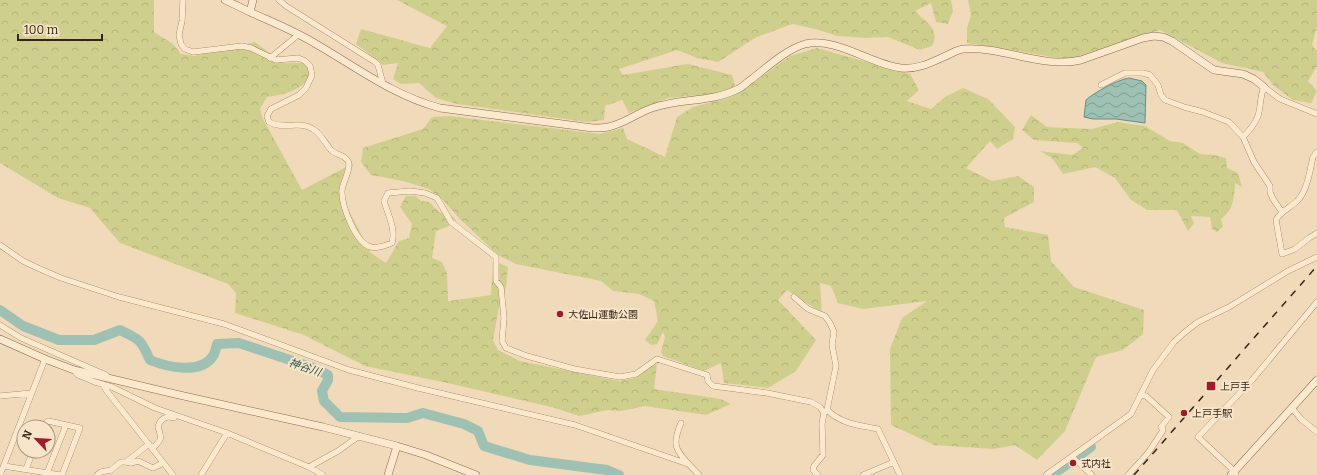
<svg xmlns="http://www.w3.org/2000/svg" width="1317" height="475" font-family="Bitter,'Noto Sans JP',serif">
  <defs>
    <pattern id="forest-crowns" width="20" height="18" patternUnits="userSpaceOnUse"><rect width="20" height="18" fill="#cfcf8d"/><path d="M2 6a3 3 0 1 1 6 0M12 15a3 3 0 1 1 6 0" fill="none" stroke="#b2b279"/></pattern>
    <pattern id="water-waves" width="16" height="10" patternUnits="userSpaceOnUse"><rect width="16" height="10" fill="#9ec1b3"/><path d="M0 5q4-4 8 0t8 0" fill="none" stroke="#829d91"/></pattern>
  </defs>
  <rect width="100%" height="100%" fill="#f1dab9"/>
  <path fill="url(#forest-crowns)" d="M0 0H154V32L173 44 181 54 194 56 255 42C264 50 275 55 283 63H303L313 68V76C302 89 285 95 267 97L260 109 263 119 302 190 354 163 344 187 346 205 371 253 386 263 399 241 409 238 412 224 400 207 406 196H416L421 201 429 202 439 212 453 217 456 220 447 227 436 231 432 258 442 262 447 273 448 301 491 295 493 260 508 267 506 287 498 312 493 340 498 350 520 361 619 381 635 378 649 367 657 364 654 389 721 399 731 404 706 415 645 406 621 411 608 410 579 416 555 408 443 382 365 366 304 335 235 313 236 293 228 284 120 243 90 208 58 198 0 163Z
    M397 0H951L953 11 948 24 936 22 931 3 915 11C925 22 941 29 932 46L920 50 888 37 865 38 838 36 815 29 792 24 755 38 718 62 697 58 677 50 619 69 623 75 688 64 732 75 735 86 721 93 668 98 629 113 622 100 605 106 604 120 587 122 457 104 436 98 419 83 401 84 393 79 398 63 383 65 356 44 361 29 430 48 447 26Z
    M968 0H1317V27L1312 45 1317 51V66L1308 81 1317 91 1311 103 1293 100 1274 86 1263 72 1222 63 1160 30 1070 59 1058 58 1001 48 967 43V28L971 15Z
    M817 48 910 74 919 90 907 101 931 109 945 97 963 88 988 99 1015 127 1013 139 997 149 990 141 966 168 992 181 1018 176 1034 187V202L1004 218 1005 227 1048 235 1051 261 1074 287 1144 310 1143 334 1123 350 1096 357 1065 431 1037 460 1015 445 993 449 934 445 891 425 890 349 902 318 927 301 863 309 838 303 831 286 820 283 822 313 787 290 778 300 816 340 796 371 768 388 724 383 721 363 704 371 663 356 661 352 665 337 663 332 657 344 651 345 645 340 658 321 654 301 639 294 613 291 601 281 516 264 498 255 459 218 443 200 429 189 403 181 371 175 361 162 363 148 423 129 432 117 449 116 600 134 623 128 627 139 665 157 677 117 693 107 728 98 744 90 790 56Z
    M1031 115 1047 127 1092 129 1118 122 1145 126 1170 141 1183 143 1200 154 1214 155 1226 158 1227 168 1238 173 1242 187 1235 183C1234 199 1234 209 1221 219L1223 227 1217 232 1212 229 1210 217 1191 216 1194 223 1188 231 1177 210H1147L1131 200 1115 178 1095 167 1063 174 1052 158 1040 151 1072 155 1083 148 1077 143 1034 140 1022 130Z"/>
  <path fill="url(#water-waves)" stroke="#668e80" d="M1129 78 1142 81 1146 85 1145 123 1116 119H1093L1084 117 1086 100C1095 92 1117 80 1129 78Z"/>
  <g fill="none" stroke-linecap="round" stroke-linejoin="round">
    <path stroke="#9ec1b3" stroke-width="10" d="M0 310 23 326 59 340H94L120 330C141 340 141 340 150 360 167 367 201 375 213 356 215 353 216 348 217 344L239 343 314 368 328 375V380L322 391 324 401 340 417 407 418 423 413 464 424 478 431 484 446 530 460 607 470 619 475
      M1052 475 1091 447"/>
    <defs>
      <path id="minor" d="M183 0 182 21 179 35 181 44 185 49 193 52 242 46 251 48 276 60 298 58 305 61 310 66 312 75 306 88 299 95 271 109 267 116 269 122C283 130 300 120 313 129 320 133 325 143 331 150 335 155 344 154 348 161 352 167 343 182 342 190 341 205 356 244 371 247 377 249 386 245 392 243 396 229 388 215 384 201L388 193 410 191 425 193 437 198 451 222 496 257V281L501 287 504 318 502 341 506 348 527 356 574 369 620 377 636 374 657 359 707 375 708 381 713 386 767 393 811 402 820 407 824 413
        M279 0 286 6 375 62 378 65 383 84
        M270 58 298 35
        M1101 85 1125 73H1143L1150 75 1158 85 1161 95 1165 100 1184 107 1203 112 1229 122 1243 137 1254 162 1270 186V192L1273 199 1282 212
        M1243 137C1249 131 1255 124 1258 116 1261 106 1260 96 1264 87L1280 99 1317 114
        M1317 152 1313 157C1310 170 1307 192 1297 201 1290 208 1281 211 1276 220L1282 254 1295 249 1309 238 1317 233
        M0 245 23 261 40 269 61 278 119 297 224 324 349 370 418 388 575 425 688 464
        M794 297 808 309 825 316 830 323 834 332 832 345 836 366 827 410
        M0 325 21 338 106 375 107 377
        M74 370 78 375 95 382 112 387 155 408 227 433 309 467 323 475
        M103 384 106 390 173 475
        M0 396 32 393
        M1292 408 1301 419 1317 432
        M681 423C678 430 674 441 677 448 680 457 693 468 699 475
        M42 427 48 421 80 428 62 475
        M153 448C162 439 162 439 158 427 160 419 166 415 174 418
        M1072 457 1092 475
        M126 462 131 463 138 461 153 468 163 463
        M4 466 60 475
        M309 467 338 451 359 436
        M26 469 33 451
        M47 473 66 425
        M0 475 45 359
        M97 475 101 472 111 470 121 462H126L149 444
        M201 475 227 433
        M818 475 813 470 814 466 823 455 822 424 824 413 827 410C842 424 858 425 878 429L900 475
        M863 475 894 462
        M1046 475 1131 414 1153 370 1174 342 1185 332 1198 322 1229 307 1288 271 1317 257
        M1128 475 1148 453 1162 432 1163 429 1161 427 1169 417 1146 396 1140 395
        M1236 475 1233 472 1231 468 1198 437 1253 379 1317 302"/>
      <path id="tertiary" d="M225 0 250 12 253 0
        M250 12C272 22 295 31 316 44 356 67 394 96 440 108L593 128C598 128 603 128 608 127 624 124 637 113 652 108 680 98 710 103 738 89 743 87 747 82 752 79 767 67 787 49 805 44 837 37 870 64 901 68 919 70 934 61 950 54 954 52 959 49 964 49 1003 46 1042 69 1081 60L1143 38 1154 36 1163 37 1172 41 1214 70 1243 74 1254 79 1264 87
        M0 339 45 359 74 370 175 394 323 427 397 446 426 455 476 475
        M388 475 397 446
        M1231 475 1317 380"/>
    </defs>
    <use href="#minor" stroke="#886952" stroke-width="6"/>
    <use href="#tertiary" stroke="#886952" stroke-width="8"/>
    <use href="#minor" stroke="#fce8cc" stroke-width="5.5"/>
    <use href="#tertiary" stroke="#fce8cc" stroke-width="7"/>
    <path stroke="#362419" stroke-width="1.5" stroke-dasharray="7 7" stroke-linecap="butt" d="M1134 475 1317 266"/>
  </g>
  <g fill="#9c1e2d" stroke="#f8e5c9" stroke-width="1.5">
    <circle cx="560" cy="314" r="4"/>
    <rect x="1206" y="381" width="10" height="10" rx="2"/>
    <circle cx="1184" cy="413" r="4"/>
    <circle cx="1073" cy="463" r="4"/>
  </g>
  <g text-anchor="middle" stroke-width="4" stroke-linejoin="round" paint-order="stroke">
    <g font-size="10" fill="#362419" stroke="#f8e5c9" text-anchor="start">
      <text x="568" y="318">大佐山運動公園</text>
      <text x="1220" y="390">上戸手</text>
      <text x="1192" y="417">上戸手駅</text>
      <text x="1081" y="467">式内社</text>
    </g>
    <g font-size="11" font-style="italic" fill="#27574f" stroke="#f8e5c9">
      <text transform="translate(305 367) rotate(19)" y="4">神谷川</text>
    </g>
  </g>
  <g transform="translate(36 439) rotate(295)"><circle r="19" fill="#f8e5c9" stroke="#aa9883"/>
  <path d="M0-3L7 15L0 10L-7 15Z" fill="#9c1e2d"/>
  <text y="-6" font-size="11" font-weight="bold" text-anchor="middle" fill="#362419">N</text>
  </g>
  <path d="M18 34v6h84v-6" fill="none" stroke="#362419" stroke-width="2"/>
  <text x="24" y="34" font-size="12" fill="#362419" stroke="#f8e5c9" stroke-width="3" paint-order="stroke">100 m</text>
</svg>
